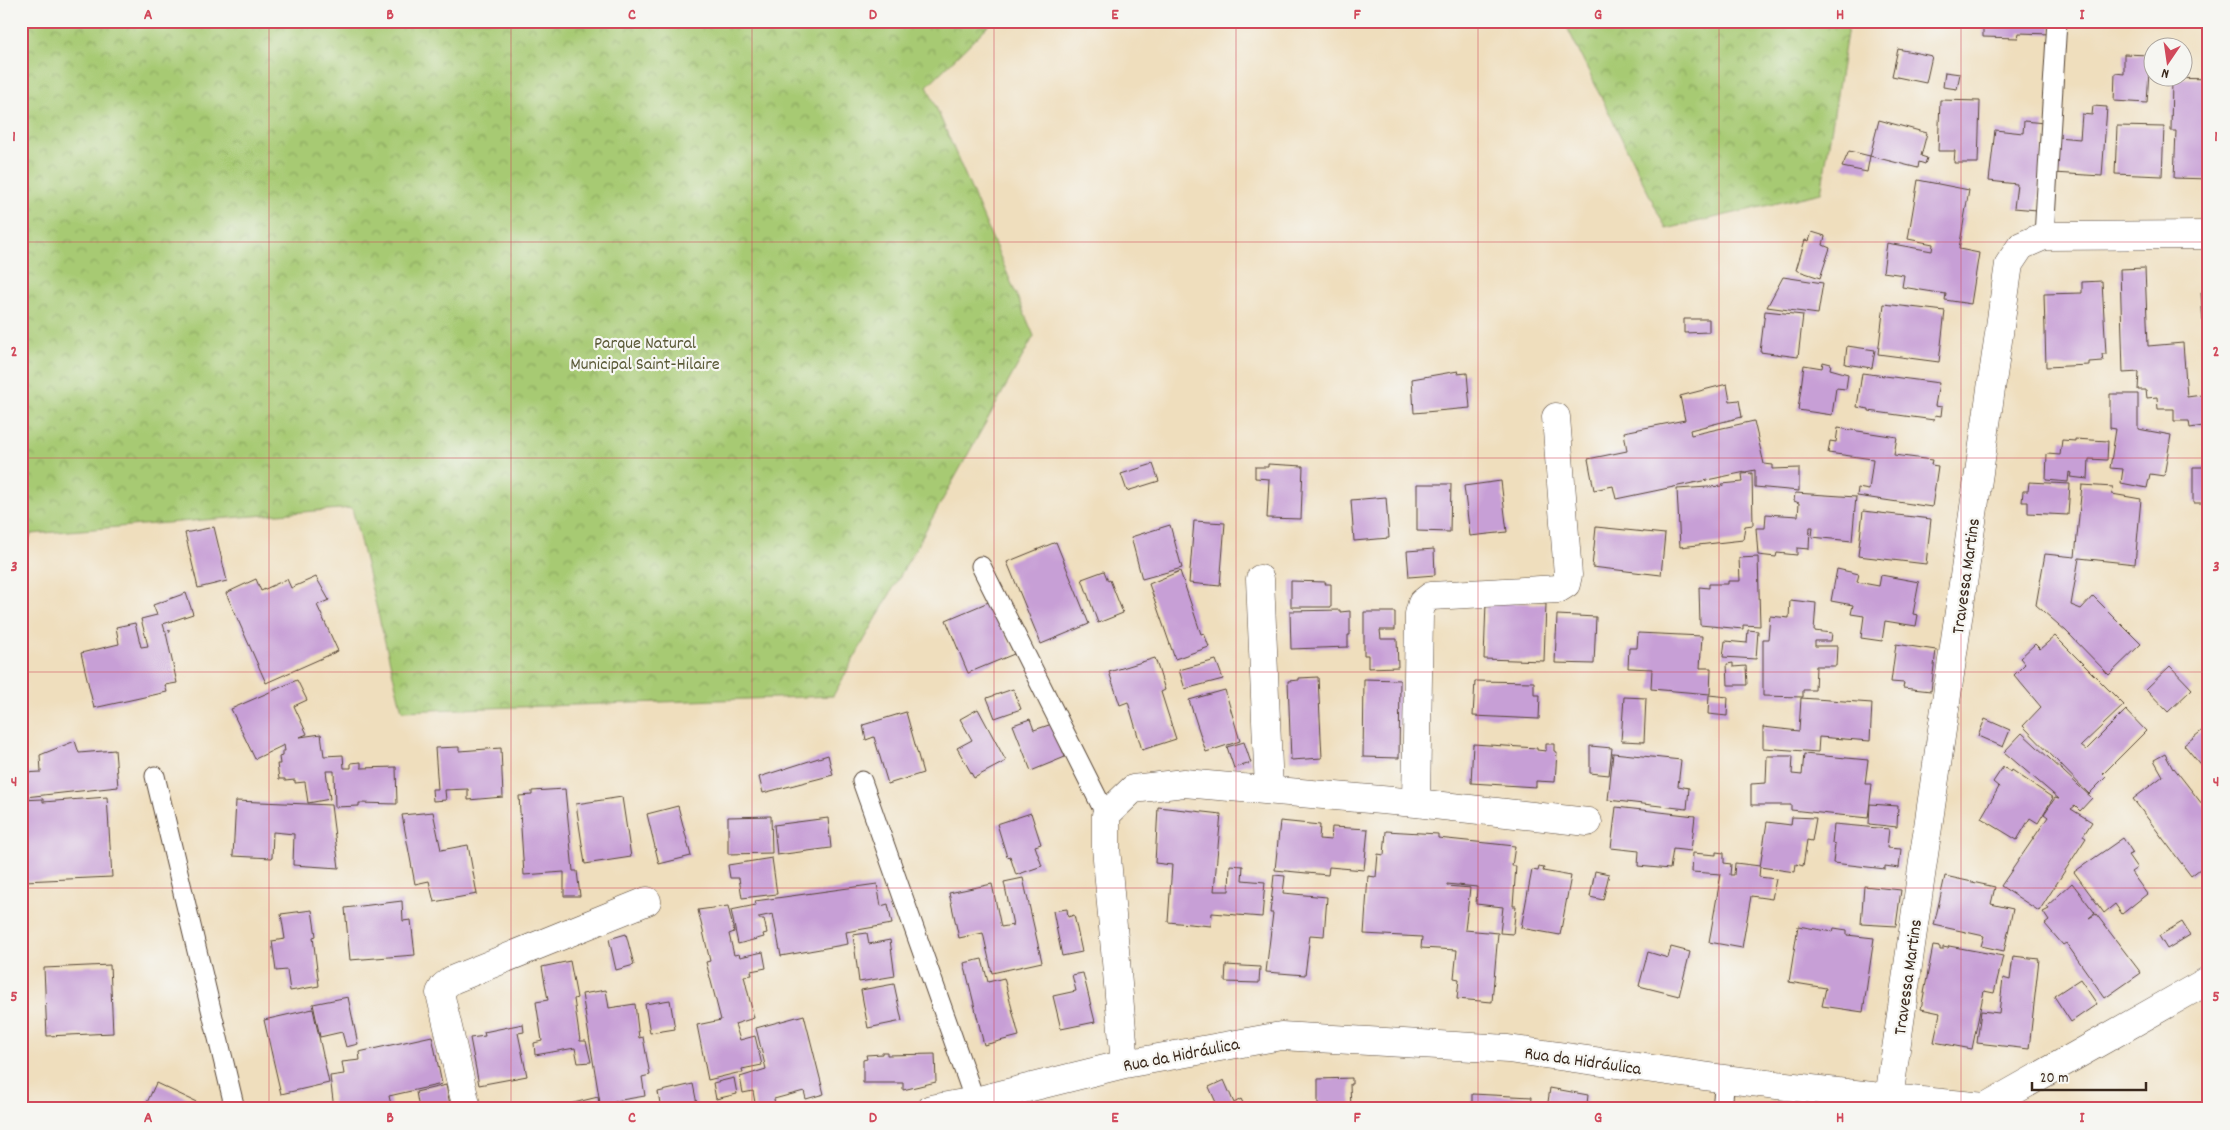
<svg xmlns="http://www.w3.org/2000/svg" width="2230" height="1130" font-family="Dekko,sans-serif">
  <defs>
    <pattern id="park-crowns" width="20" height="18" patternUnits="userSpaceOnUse" patternTransform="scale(1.25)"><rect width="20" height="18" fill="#a7ca73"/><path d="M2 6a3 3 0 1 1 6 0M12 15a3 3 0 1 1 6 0" fill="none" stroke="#89a45e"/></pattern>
  </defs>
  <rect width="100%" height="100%" fill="#f6f6f2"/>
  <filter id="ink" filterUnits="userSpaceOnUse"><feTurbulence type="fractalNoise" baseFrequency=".02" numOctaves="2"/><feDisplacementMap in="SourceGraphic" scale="10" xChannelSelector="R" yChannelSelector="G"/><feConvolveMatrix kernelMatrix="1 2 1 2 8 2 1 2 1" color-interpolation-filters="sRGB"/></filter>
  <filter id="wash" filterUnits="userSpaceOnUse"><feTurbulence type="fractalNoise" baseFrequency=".0096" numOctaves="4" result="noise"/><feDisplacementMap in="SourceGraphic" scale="20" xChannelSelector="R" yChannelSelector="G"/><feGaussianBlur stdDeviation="1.12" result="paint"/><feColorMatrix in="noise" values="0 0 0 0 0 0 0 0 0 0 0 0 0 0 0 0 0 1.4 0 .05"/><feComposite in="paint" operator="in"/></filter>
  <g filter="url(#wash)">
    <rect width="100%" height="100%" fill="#efdebd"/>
    <path fill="url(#park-crowns)" stroke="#717a48" d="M21 21H993L927 86 1034 336 833 696 402 711 352 508 31 534 21 559Z
      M1564 21H1849L1821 193 1666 229Z"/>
    <g id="blocks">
      <path fill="#c79fd6" d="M1983 21H2051V34L2019 33 2018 38 1983 37Z
        M1898 49 1932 56 1926 83 1892 76Z
        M2124 54 2150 55 2147 103 2114 101 2115 73 2124 74Z
        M1945 72 1960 74 1957 89 1943 87Z
        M2172 78 2209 79V179L2174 178 2176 131H2171Z
        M1940 100 1980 101 1978 163H1954L1955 151H1938Z
        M2093 106 2107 107 2102 176 2053 173 2057 137 2080 139 2082 114 2092 115Z
        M1879 120 1927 133 1921 156 1927 158 1925 164 1919 162 1918 168 1870 156Z
        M2024 121 2044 123 2037 210 2014 208 2017 184 1989 181 1995 130 2023 133Z
        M2117 126 2164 127 2162 176 2115 174Z
        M1849 151 1870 156 1867 172 1842 167Z
        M1918 180 1969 190 1959 249 1979 253 1971 304 1945 300 1946 294 1902 287 1904 275 1883 272 1887 243 1932 251 1933 244 1908 239Z
        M1812 232 1825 236 1823 245 1830 248 1820 278 1796 270 1805 240 1809 241Z
        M2145 268 2148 346 2183 343 2187 397 2209 394V446H2205L2203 426 2190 428 2189 421H2174V409H2158L2157 397 2147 398 2146 390H2138L2139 372 2123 373 2120 269Z
        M1783 277 1823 283 1818 314 1767 307Z
        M2102 281 2106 354H2102L2103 361 2089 362V365L2046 367 2044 294 2082 293V282Z
        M2201 292H2209V358L2204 340Z
        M1884 304 1945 311 1939 362 1878 354Z
        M1765 311 1803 315 1798 357 1760 352Z
        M1684 319H1709V332L1684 333Z
        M1847 346 1875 350 1872 368 1845 364Z
        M1823 362 1831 364 1830 369 1848 374 1846 389 1836 388 1832 415 1798 410 1804 365 1822 368Z
        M1458 371 1457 374 1467 373 1470 408 1414 413 1412 379Z
        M1862 373 1939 383 1935 406 1942 407 1941 416 1935 415 1934 420 1869 411V409L1857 407Z
        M1727 384 1730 401 1739 400 1742 417 1690 430 1691 435 1754 421 1764 464 1773 465V469L1799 468V491L1755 487V470L1616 499 1613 486 1594 490 1588 459 1627 451 1624 432 1685 420 1680 396Z
        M2110 394H2138V429L2171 435 2164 476 2150 474 2147 488 2121 483 2123 469 2110 468 2116 429 2110 428Z
        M1838 428 1897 437 1894 455 1932 460 1931 465 1938 466 1932 507 1857 496 1858 488 1869 490 1873 459 1828 453 1830 441 1836 442Z
        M2075 439 2108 441 2107 460 2089 459 2088 479 2070 477 2071 473 2069 472 2068 482 2046 480 2047 454 2060 455 2062 440 2075 441Z
        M1153 464 1159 481 1127 491 1121 474Z
        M1268 464 1303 466 1301 519 1267 518 1269 479 1255 478V467H1268Z
        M2205 465H2209V480L2206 479V485H2209V503H2193V467H2205Z
        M1752 473 1753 525 1745 526 1743 540 1680 547 1677 489 1723 486 1722 484 1743 482 1742 474Z
        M1501 481 1507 532 1470 536 1464 486Z
        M2029 482 2070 484 2068 515 2028 513V502H2022L2023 491H2028Z
        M1417 484H1451L1450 532 1417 531Z
        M2082 485 2113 487 2112 494 2141 499 2135 564 2079 558 2071 605 2081 609 2093 596 2141 644 2109 675 2066 631 2036 605 2045 554 2075 557Z
        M1795 493 1856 497 1852 541 1812 537 1813 527H1810L1809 549 1797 548V555L1777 553 1776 557 1758 555 1756 528H1765L1766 514 1798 516 1799 503 1794 501Z
        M1386 497 1389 538 1354 541 1351 500Z
        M1863 511 1931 519 1926 564 1858 556Z
        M1194 521 1225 523 1220 586 1189 583Z
        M1170 525 1182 568 1142 579 1131 537Z
        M214 527 227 581 198 588 185 533Z
        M1596 527 1665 534 1661 575 1592 567Z
        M1056 542 1089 624 1041 644 1007 562Z
        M1434 549 1435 575 1409 577 1407 551Z
        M1758 557 1760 626 1743 625V629L1700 625 1699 587 1709 588V584H1728V581H1740L1739 558Z
        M1837 569 1859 574 1857 582 1879 586 1881 575 1919 582 1913 614 1918 615 1916 626 1885 621 1882 641 1861 638 1864 616 1851 614 1853 605 1831 601Z
        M1104 571 1108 581 1110 580 1123 613 1098 623 1082 579Z
        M1180 571 1201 634 1204 633 1209 647 1175 659 1149 584Z
        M316 577 329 600 317 605 338 651 266 683 226 593 256 579 261 591 287 579 291 588Z
        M1291 581 1326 582 1325 584H1331V607H1291Z
        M186 593 193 614 163 624 165 631 170 630V632L166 633 177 683 165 685 167 692 94 708 81 653 119 644 116 627 135 623 141 647 148 646 141 619 157 615 153 605Z
        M1790 600 1816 603 1814 631 1832 633 1831 641H1815V646H1837L1836 666H1816L1815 690H1803V697L1763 696V639H1768L1770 616 1789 618Z
        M991 601 1014 654 968 673 946 620Z
        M1486 602 1546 604 1544 661 1484 659Z
        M1340 610V612L1350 611V635H1348V647L1291 649 1290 611Z
        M1364 612H1395V630H1380L1381 639H1397L1398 667 1368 668V655H1364Z
        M1557 615 1596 617 1594 664 1555 663Z
        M1748 630 1758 631 1756 659 1723 657 1725 641 1747 643Z
        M1638 633 1702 636 1700 668H1711L1710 694 1651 689 1652 669 1628 668 1629 648H1637Z
        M2055 636 2124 705 2081 746 2086 750 2126 710 2146 731 2103 774 2106 777 2089 794 2023 726 2041 707 2014 675 2025 664 2020 658 2035 644 2040 649Z
        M1896 644 1936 650 1931 691 1903 688 1904 683 1891 682Z
        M1155 658 1165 690 1161 692 1176 739 1142 750 1128 702 1120 705 1109 672Z
        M1216 660 1223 679 1185 689 1179 670Z
        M1733 663V667L1746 666 1747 685H1728L1727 664Z
        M2170 666 2192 689 2168 712 2146 689Z
        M1318 677 1322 758 1291 760 1288 681 1299 680V678Z
        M1364 679 1400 680 1399 758 1363 757Z
        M297 680 307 700 294 706 307 734 300 737 321 734 324 756 343 755 344 768H351V763L361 762V768L396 767 397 804 359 803V806L335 807 334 771H326L330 799 308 803 305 782 295 783V780L285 781V779H279L277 764H280L279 757 282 756V751H285L284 745 255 759 231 709Z
        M1475 681 1534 682V695H1540L1539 719 1473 716Z
        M1013 689 1021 709 995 718 987 698Z
        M1225 690 1240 741 1206 752 1189 700Z
        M1709 695 1728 697 1727 716 1708 714Z
        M1624 697 1646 698 1644 742 1621 741Z
        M1801 698 1872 703 1870 741 1819 737 1818 752 1763 748V727L1799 731Z
        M978 709 1006 761 974 778 957 748 972 740 960 719Z
        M906 712 923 773 888 784 874 737 866 740 863 725Z
        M1030 719 1034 730 1052 724 1065 757 1031 771 1013 725Z
        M1985 719 2010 730 2003 747 1978 736Z
        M2209 725V775L2184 745Z
        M2022 733 2092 798 2080 811 2075 806 2071 809 2092 822 2083 836 2086 838 2039 911 2001 886 2048 817 2044 814 2055 798 2059 799 2004 752Z
        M75 741 79 753 115 750 118 787 25 797 23 773 41 772 40 755Z
        M1244 742 1251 763 1234 768 1227 747Z
        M1473 744 1537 748V750L1546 751V744H1554V751L1557 752 1555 782 1536 781V787L1471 783Z
        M1590 746 1612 748 1609 775 1590 773Z
        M459 747V751L501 748 503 797 468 800V789L445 790 446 800 433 801 432 789H438L435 748Z
        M1613 753 1681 760 1678 786 1689 788 1687 809 1608 800Z
        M1804 754 1868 760 1865 784H1872L1868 818 1791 810V805H1751V784L1766 783 1767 756H1793L1792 774 1802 775Z
        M2165 754 2173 769 2174 768 2209 813V862L2191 876 2133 799 2163 776 2154 760Z
        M828 755 833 775 763 793 759 777Z
        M2003 767 2011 772 2012 770 2053 798 2038 823 2030 818 2017 840 1981 818 1999 787 1993 782Z
        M565 789 573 871H577L580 896H564V872L524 875 519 796 532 795V791Z
        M107 797 112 877 24 881 21 800 43 799V802Z
        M622 797 631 857 585 864 576 804Z
        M236 801 331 805 339 868 293 865 294 834 273 832 272 858 233 856Z
        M1870 804 1898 806 1897 827 1869 824Z
        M678 806 691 856 659 864 647 814Z
        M1158 807 1221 814 1214 891H1229L1230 865 1243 866 1242 880 1265 882 1262 917 1212 913 1211 926 1168 922 1172 865 1155 863Z
        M1616 807 1695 816 1691 851 1673 849 1670 869 1638 866 1639 851 1611 848Z
        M433 812 441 850 468 845 477 894 434 902 429 881 415 884 402 815Z
        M1031 813 1041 844 1035 846 1042 866 1016 875 1010 856 1007 857 997 824Z
        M771 816 772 853 728 854V817Z
        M1792 817 1816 818 1812 841 1807 840 1803 866 1796 864 1795 872 1760 867 1767 822 1791 825Z
        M828 818 831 848 777 855 774 825Z
        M1280 821 1320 825 1319 839 1331 840 1332 827 1368 829 1364 870 1329 867 1328 875 1275 870Z
        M1834 824 1889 829 1887 848 1901 849 1899 868 1885 866V869L1833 863 1835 844 1832 843Z
        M1386 831 1438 834V838L1515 846 1512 866H1516L1513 906H1516L1513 934 1500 933 1503 907 1476 904 1477 887 1447 884V886L1470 888 1465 930 1498 933 1492 1002 1457 999 1459 979 1454 978 1457 950 1421 948 1422 937 1364 934 1368 876 1376 877 1378 854 1384 855Z
        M2123 838 2133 853 2128 855 2137 868 2131 872 2147 894 2122 914 2115 904 2104 913 2074 872Z
        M1716 852 1724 853V863L1731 864 1730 875H1734L1735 863 1760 866 1759 877 1776 879 1772 899 1751 896 1742 948 1709 942 1721 874 1692 872 1693 853 1716 855Z
        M772 858 777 894 742 898 739 878H730L728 865Z
        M1539 867 1544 868 1543 871 1571 876 1560 935 1521 928 1532 870 1538 871Z
        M1595 871 1609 874 1603 900 1590 897Z
        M1274 875 1285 876 1283 893 1327 897 1324 936 1310 935 1305 975 1266 972 1273 913H1270Z
        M1945 876 1995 887 1991 904 2013 909 2004 951 1981 946 1984 936 1934 925Z
        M1023 878 1042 962 992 973 983 933 959 938 949 893 992 884 1001 927 1013 925 1004 882Z
        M2072 883 2095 913 2089 918 2096 914 2141 973 2105 998 2066 943 2063 945 2045 924 2049 921 2043 912 2049 909 2047 906Z
        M877 884 881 906 888 904 892 924 846 932 848 944 781 956 773 914 759 917V919H764L767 933 763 934 764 937 738 944 731 910 756 905 755 901Z
        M1864 886 1901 890 1896 926 1861 924Z
        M402 901 403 921 411 920 415 955 350 960 345 908Z
        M728 906 734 932 729 934 734 955 739 954 740 957 763 952 766 968 751 971 752 975 744 976 754 1018 735 1024 740 1040 755 1036 762 1065 742 1069 743 1073H737L708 1080 697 1025 721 1020 706 962 710 961 698 910Z
        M1067 909 1068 917 1074 915 1082 952 1062 956 1053 911Z
        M312 910 316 936 313 937 319 986 290 991 287 970 276 971 272 941 285 939 281 914Z
        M2182 922 2190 935 2167 949 2159 936Z
        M1798 926 1833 932 1834 928 1847 930V935L1874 938 1863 1012 1822 1006 1826 988 1789 982Z
        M867 933 869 944 890 940 895 976 859 982 853 935Z
        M626 934 634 965 616 970 609 939Z
        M1933 946 1940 947V950H1943V947L1948 948 1949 946 2003 956 1994 993 1984 991 1972 1049 1934 1042 1940 1013 1921 1009Z
        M1671 947 1690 952 1679 996 1639 986 1648 952 1668 958Z
        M2013 956 2039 959 2029 1049 1977 1043 1981 1011 1999 1013 2003 978 2010 980Z
        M982 959 988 982 1004 978 1019 1036 984 1045 964 963Z
        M570 961 577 998 574 999 580 1041H586L591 1062 578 1063 575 1048 535 1055 534 1043 542 1041 536 1002 548 1000 542 967Z
        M110 965 113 1033 47 1036 44 968Z
        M1226 965 1260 967 1259 983 1225 982Z
        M1083 973 1095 1022 1061 1029 1053 996 1076 991 1072 975Z
        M2080 979 2097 1004 2071 1022 2054 996Z
        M894 984 902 1021 868 1028 861 990Z
        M606 990 609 1008 635 1004 639 1038 643 1037 650 1075 642 1077 645 1096 615 1101 617 1109H601L582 994Z
        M348 997 358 1044 346 1047 342 1032 320 1037 313 1004Z
        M670 1000 675 1029 650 1033 645 1004Z
        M313 1009 329 1083 281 1094 264 1020Z
        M804 1015 824 1094 806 1099 804 1091 774 1099 776 1109H756L753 1091 743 1093 740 1077 766 1069 756 1028Z
        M523 1024 524 1032 518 1033 527 1076 479 1085 470 1038 485 1036 484 1032Z
        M432 1036 442 1084 389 1096 392 1109H334L330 1076 344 1074 342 1062 360 1060 359 1052Z
        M882 1052H887V1055L935 1054 936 1082 903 1090V1083H863V1060L867 1059 866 1055 882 1054Z
        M734 1078 737 1094 716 1099 713 1083Z
        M1352 1078V1084H1350L1351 1109H1318V1079Z
        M1224 1080 1234 1103 1241 1099 1246 1109H1219L1209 1087Z
        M156 1083 207 1107 206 1109H144Z
        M693 1084 698 1109H661L658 1092Z
        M446 1085 451 1109H419L416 1092Z
        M1550 1088 1588 1095 1587 1104 1604 1107V1109H1547Z
        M1472 1094 1532 1097 1531 1109H1472Z
        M598 1097 600 1109H553V1108Z"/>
    </g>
  </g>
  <g filter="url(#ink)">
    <use href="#blocks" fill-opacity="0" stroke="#564536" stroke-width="1"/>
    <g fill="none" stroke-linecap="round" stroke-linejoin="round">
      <defs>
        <path id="lane" d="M2044 236 2057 21
          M981 566 1106 815
          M155 776 235 1109
          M862 781 975 1101
          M1722 1109 1725 1079"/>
        <path id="street" d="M1260 579 1269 790
          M1416 803 1419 614 1422 603 1431 596 1558 589 1566 584 1568 575 1556 417
          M1125 1064 1106 847V815L1133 789 1184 783 1416 803 1588 822
          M1889 1098 2009 264 2021 246 2044 236 2209 235
          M467 1109 440 993 444 986 452 980 647 901
          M931 1109 975 1101 1125 1064 1281 1036 1508 1049 1725 1079 1889 1098 1985 1107 2209 980"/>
      </defs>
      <use href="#lane" stroke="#564536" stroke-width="21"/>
      <use href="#street" stroke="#564536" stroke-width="29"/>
      <use href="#lane" stroke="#fff" stroke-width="19"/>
      <use href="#street" stroke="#fff" stroke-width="28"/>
    </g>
  </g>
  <path fill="none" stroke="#d1495b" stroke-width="1" stroke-opacity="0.55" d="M269 21V1109M511 21V1109M752 21V1109M994 21V1109M1236 21V1109M1478 21V1109M1719 21V1109M1961 21V1109M21 242H2209M21 458H2209M21 672H2209M21 888H2209"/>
  <g text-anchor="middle" stroke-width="4.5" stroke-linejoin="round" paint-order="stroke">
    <g font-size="18" fill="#5b5a38" stroke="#f6f6f2">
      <text x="645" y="348">Parque Natural<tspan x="645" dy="21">Municipal Saint-Hilaire</tspan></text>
    </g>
    <g font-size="18" fill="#3b2a1e" stroke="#f6f6f2">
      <text transform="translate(1965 576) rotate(-82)" y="6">Travessa Martins</text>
      <text transform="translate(1907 977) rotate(-82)" y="6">Travessa Martins</text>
      <text transform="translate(1181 1054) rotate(-11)" y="6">Rua da Hidráulica</text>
      <text transform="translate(1583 1060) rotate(8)" y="6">Rua da Hidráulica</text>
    </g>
  </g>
  <rect width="2230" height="1130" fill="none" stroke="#f6f6f2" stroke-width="55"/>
  <g transform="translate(2168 62) rotate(193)"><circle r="24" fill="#f6f6f2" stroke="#aba49d"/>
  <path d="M0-4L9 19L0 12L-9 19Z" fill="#d1495b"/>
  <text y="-8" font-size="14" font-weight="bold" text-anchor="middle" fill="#3b2a1e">N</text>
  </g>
  <path d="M2032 1082v8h114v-8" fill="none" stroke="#3b2a1e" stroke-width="2.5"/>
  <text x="2040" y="1082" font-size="15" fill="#3b2a1e" stroke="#f6f6f2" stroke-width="4" paint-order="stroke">20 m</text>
  <rect x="28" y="28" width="2174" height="1074" fill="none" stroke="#d1495b" stroke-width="2"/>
  <g font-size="16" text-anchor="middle" font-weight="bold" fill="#d1495b">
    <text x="148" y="19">A</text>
    <text x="390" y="19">B</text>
    <text x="632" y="19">C</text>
    <text x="873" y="19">D</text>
    <text x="1115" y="19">E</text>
    <text x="1357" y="19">F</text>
    <text x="1598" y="19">G</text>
    <text x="1840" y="19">H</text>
    <text x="2082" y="19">I</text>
    <text x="14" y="141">1</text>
    <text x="2216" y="141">1</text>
    <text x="14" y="356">2</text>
    <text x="2216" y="356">2</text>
    <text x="14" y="571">3</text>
    <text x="2216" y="571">3</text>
    <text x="14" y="786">4</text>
    <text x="2216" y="786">4</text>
    <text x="14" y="1001">5</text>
    <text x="2216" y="1001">5</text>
    <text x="148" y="1122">A</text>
    <text x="390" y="1122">B</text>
    <text x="632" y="1122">C</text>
    <text x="873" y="1122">D</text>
    <text x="1115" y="1122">E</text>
    <text x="1357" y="1122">F</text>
    <text x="1598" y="1122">G</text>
    <text x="1840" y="1122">H</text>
    <text x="2082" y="1122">I</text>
  </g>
</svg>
